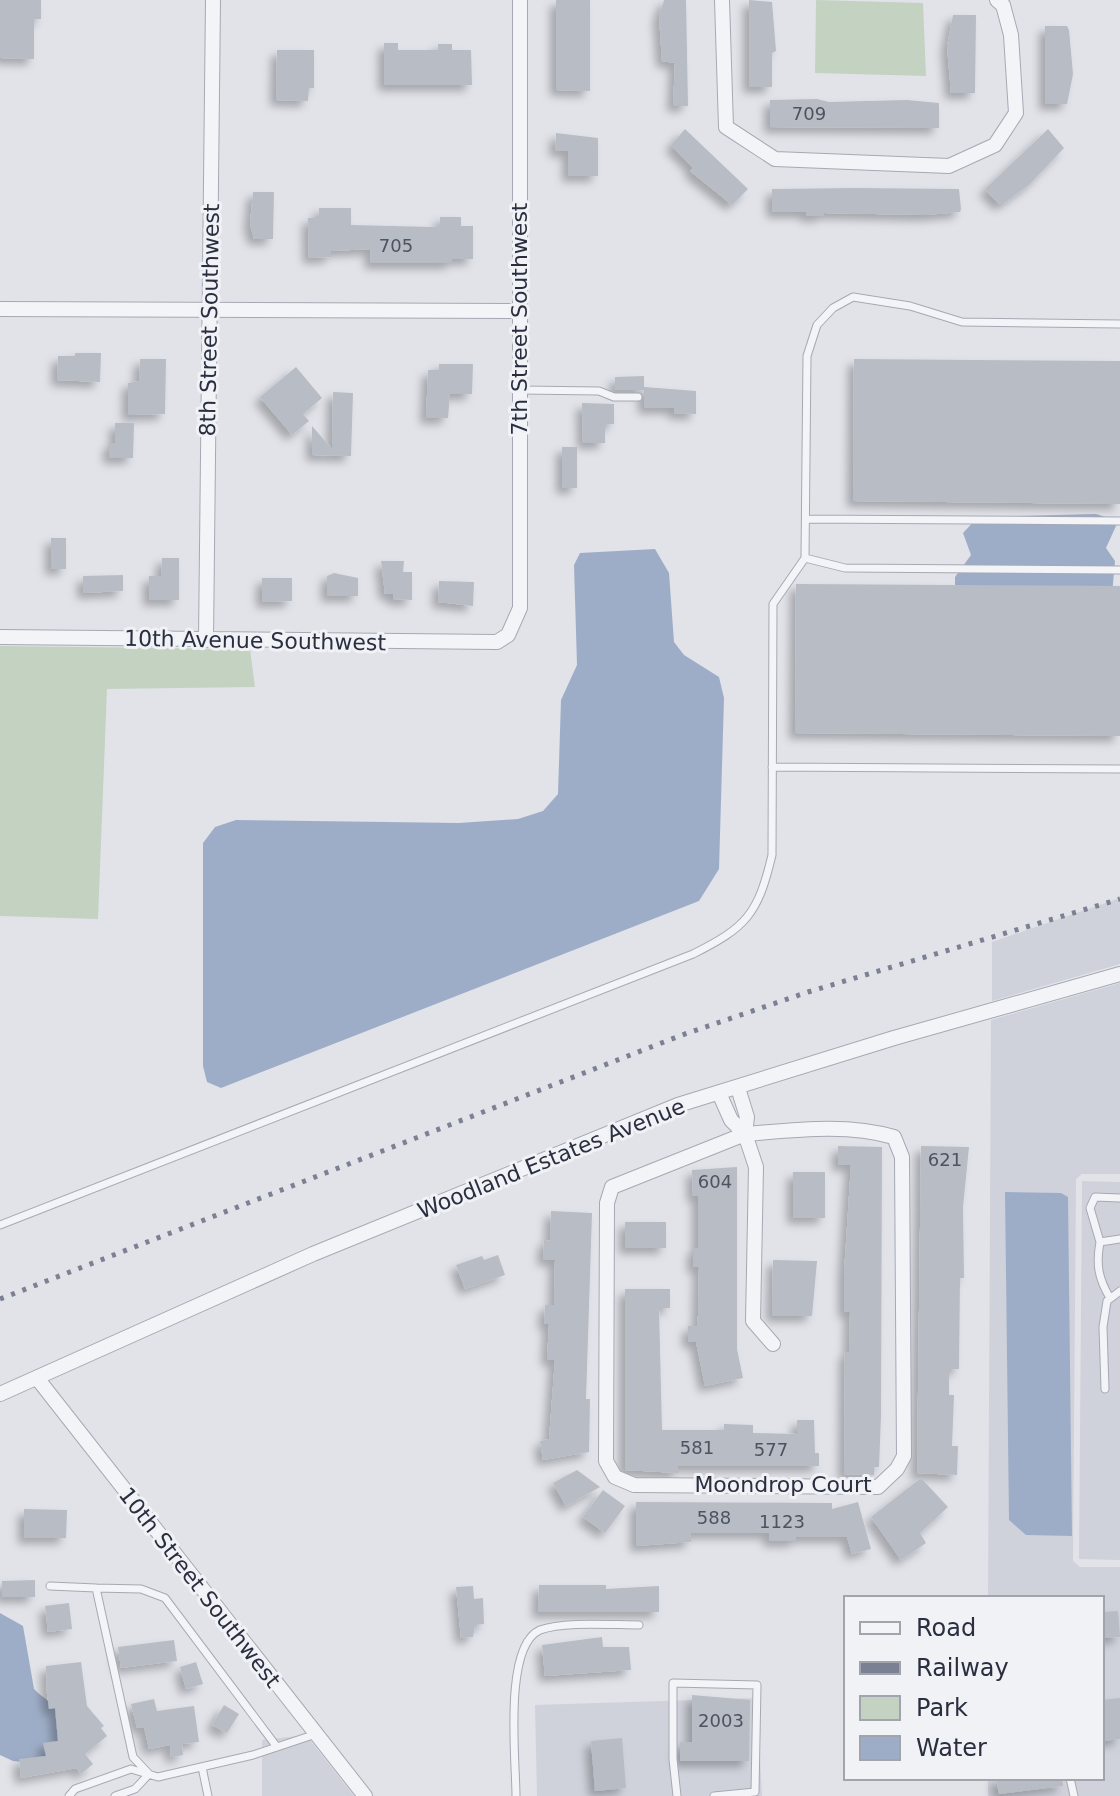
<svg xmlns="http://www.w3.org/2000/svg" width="1120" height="1796" font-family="'DejaVu Sans',sans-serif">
  <defs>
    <filter id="shadow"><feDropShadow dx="-6" dy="6" stdDeviation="4" flood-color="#0004"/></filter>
  </defs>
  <rect width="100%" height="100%" fill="#e1e3e9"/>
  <path fill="#cfd2db" d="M1120 898V964L992 1001V942Z
    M1120 983V1174H1082L1076 1179 1073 1561 1080 1567H1120V1796H988V1778H1102V1598H988L991 1020Z
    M1082 1181 1120 1182V1560L1079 1559Z
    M757 1698 762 1796H537L535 1705Z
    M306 1735 354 1796H262V1740Z"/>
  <path fill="#c4d2c2" d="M816 0 923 3 926 76 815 73Z
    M0 646 250 649 255 687 107 689 98 919 0 916Z"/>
  <path fill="#9eadc7" d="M1096 514 1112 519 1116 526 1106 548 1115 561 1106 662 955 601V577L971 555 963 533 978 517Z
    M655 549 669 573 674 642 684 655 719 677 724 698 719 869 699 901 221 1088 207 1082 203 1066V843L215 827 236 820 459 823 518 819 543 811 558 794 561 700 577 665 574 565 580 553Z
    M1005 1192 1061 1193 1068 1197 1072 1536 1026 1535 1009 1520Z
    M0 1613 23 1626 34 1689C41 1697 52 1702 59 1710 68 1721 56 1757 46 1764L13 1761 0 1755Z"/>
  <path fill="#b8bcc5" filter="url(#shadow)" d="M0 0H41V19H34V59L0 58Z
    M556 0H590V91L556 90Z
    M664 0H686L688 106H673L675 63 662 61 659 16Z
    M749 0 772 2 776 51 772 53V87H749Z
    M953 15H976L975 93H951L947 46Z
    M1045 26H1067L1069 30 1073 74 1067 104H1045Z
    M384 43H398V50H438V44H452V50H471L472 85H384Z
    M277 50H314V88H309L308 101 276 100Z
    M817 99 829 102 907 100 939 103V128L770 127V100Z
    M685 129 748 189 732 205 690 171 693 168 671 145Z
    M1048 129 1064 148 1030 184 1003 204 998 203 985 189Z
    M556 133 598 138V176H568V151H555Z
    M856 188 959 189 961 209 960 212 926 215 824 213 822 216H806V212H773L772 208V189Z
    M253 192H274L273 239H254L250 224Z
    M319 208H351V225L431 227 440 226V217H461V226H473V259H452V263H370L371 249 331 251V257L309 258 308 218H319Z
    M75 353H101L100 382 57 380 58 356H75Z
    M140 359H166L165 414 128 415V383L139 381Z
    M854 359 1120 361V504L853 501Z
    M439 364H473L472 394H450L448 418H426L428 370H439Z
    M296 367 322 398 303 414 309 421 292 435 260 397Z
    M644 376V387L696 391V414L674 413V408H644V390H615V377Z
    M333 392 353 393 351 456 312 455V426L332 449Z
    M582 403 614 404V424H605V443H583Z
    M115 423H134L133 458H109V443H115Z
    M562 447H577V488H562Z
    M51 538H66V569H51Z
    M162 558H179V600H149V576H161Z
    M381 561H404L403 572H412V600L393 599V594H385Z
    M334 573 358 578V596H327V576Z
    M123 575V591L83 593V576Z
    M262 578H292V601L262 602Z
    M439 581 474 582 473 606 438 602Z
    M796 584 1120 586V736L795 733Z
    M838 1146 882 1147 881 1416 879 1467H874V1475L844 1474 845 1352H849L850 1312H844V1273L851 1165H838Z
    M921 1146 969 1147 963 1207 964 1278H960L959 1369H949V1395H954L952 1446H958L957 1475 917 1473Z
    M737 1167V1349L743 1378 705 1386 696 1342H688V1326H697L698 1316 699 1267H693V1248H698V1196H693L692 1170Z
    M793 1172H825V1218H793Z
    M551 1211 592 1213 586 1399H590L589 1452 543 1460 540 1441 549 1439 555 1360H547L549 1324H544L545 1305H554L555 1260H543L544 1240 550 1241Z
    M625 1222H666V1248H625Z
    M498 1255 505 1275 465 1289 456 1265 482 1256 484 1260Z
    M773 1260 817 1261 812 1316H772Z
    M625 1289H670V1308H659L662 1430H724V1424L753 1425V1433L797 1434V1420H814L815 1453H819V1466H678V1473L625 1470Z
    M577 1470 600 1487 566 1506 553 1483Z
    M921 1478 948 1507 920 1533 926 1543 901 1560 871 1517Z
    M603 1490 625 1506 605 1533 583 1517Z
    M636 1502 832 1503V1509L858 1502 871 1549 852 1554 847 1537H796V1541H769V1533H691V1542L636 1546Z
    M24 1509 67 1510 66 1538H24Z
    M35 1580V1597H2V1581Z
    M539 1585H606V1589L659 1586V1612H538Z
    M473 1586 474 1599 483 1598 484 1624 475 1625 473 1637 461 1638 456 1587Z
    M69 1603 72 1629 48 1632 45 1606Z
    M1118 1611 1120 1637 1102 1638V1612Z
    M602 1637 603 1647H629L631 1670 545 1676 542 1645Z
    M174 1640 177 1661 121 1668 118 1647Z
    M81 1662 87 1706 104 1726 101 1728 107 1736 85 1754 93 1764 81 1774 77 1768 21 1778 19 1759 46 1756 43 1743 58 1741 55 1708 49 1709 47 1694 46 1666Z
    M196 1662 203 1684 186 1689 180 1667Z
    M692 1695 750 1700 749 1761H680V1742H692Z
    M1120 1698V1739L1102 1741V1700Z
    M154 1699 157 1711 194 1706 199 1742 182 1744 183 1755 171 1757 170 1745 149 1749 144 1727 137 1728 131 1704Z
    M224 1705 239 1714 227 1733 212 1725Z
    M622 1738 626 1788 595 1791 591 1741Z
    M996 1778H1062L1063 1786 999 1794Z"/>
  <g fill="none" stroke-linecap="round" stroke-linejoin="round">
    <defs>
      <path id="service" d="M521 390 599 391 614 397H638
        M806 519 1120 521
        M805 558 845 568 1120 570
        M772 767 1120 769
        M0 1225 693 954C747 927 758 914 772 855L773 604 805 558 807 356 817 325 833 308 853 297 910 306 962 322 1120 324
        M1100 1242 1090 1208 1095 1197 1120 1198
        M1110 1298C1098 1278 1096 1264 1100 1242L1120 1239
        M1105 1389 1103 1327 1107 1301 1120 1291
        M50 1586 96 1588 133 1757 149 1774 135 1789 115 1796
        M96 1588 141 1589 165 1598 277 1747
        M202 1767 208 1796
        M1070 1778 1074 1796
        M69 1796 75 1789 131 1769 158 1777 253 1755 316 1734
        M516 1796C516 1761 503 1646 540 1630 563 1621 613 1625 639 1625
        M677 1796 673 1759V1683L757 1685 755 1792 714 1796"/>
      <path id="minor" d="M722 0 726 127 775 159 949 166 995 145 1016 113 1011 35 1003 5 997 0
        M0 309 518 311
        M0 637 497 642 508 635 520 608V0
        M206 640 213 0
        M738 1088 747 1117 745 1134 756 1167 753 1321 773 1344
        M719 1093 731 1120 745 1134C795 1130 846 1123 894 1137L902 1157 904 1456 897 1469 878 1487 634 1485 615 1477 606 1461 607 1203 612 1187 745 1134
        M37 1378 365 1796
        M0 1394 313 1254 678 1105 894 1038 1120 974"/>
    </defs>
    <use href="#service" stroke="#a6a9b3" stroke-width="9"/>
    <use href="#minor" stroke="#a6a9b3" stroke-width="16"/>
    <use href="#service" stroke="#f3f4f7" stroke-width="7"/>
    <use href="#minor" stroke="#f3f4f7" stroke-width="14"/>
    <path stroke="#7b8192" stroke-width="5" stroke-dasharray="4 8" stroke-linecap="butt" d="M0 1299 682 1035 808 992 1120 899"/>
  </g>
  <g text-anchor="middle" stroke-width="6" stroke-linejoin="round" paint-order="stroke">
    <g font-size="18" fill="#4e5261">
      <text x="809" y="120">709</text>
      <text x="396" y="252">705</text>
      <text x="945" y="1166">621</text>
      <text x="715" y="1188">604</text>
      <text x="697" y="1454">581</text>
      <text x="771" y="1456">577</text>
      <text x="714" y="1524">588</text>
      <text x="782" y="1528">1123</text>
      <text x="721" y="1727">2003</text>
    </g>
    <g font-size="22" fill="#2a2f40" stroke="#f0f2f6">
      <text transform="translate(519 319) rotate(-90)" y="8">7th Street Southwest</text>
      <text transform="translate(209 320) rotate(-89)" y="8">8th Street Southwest</text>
      <text transform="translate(255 640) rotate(1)" y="8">10th Avenue Southwest</text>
      <text transform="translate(551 1158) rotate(-22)" y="8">Woodland Estates Avenue</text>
      <text x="783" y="1492">Moondrop Court</text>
      <text transform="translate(200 1587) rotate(52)" y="8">10th Street Southwest</text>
    </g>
  </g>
  <rect x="844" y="1596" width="260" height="184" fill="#f0f2f6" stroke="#a1a4ad" stroke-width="2"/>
  <rect x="860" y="1622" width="40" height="12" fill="#f3f4f7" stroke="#a1a4ad" stroke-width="2"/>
  <text x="916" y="1636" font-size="24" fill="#2a2f40">Road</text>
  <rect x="860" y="1662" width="40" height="12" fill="#7b8192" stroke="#a1a4ad" stroke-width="2"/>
  <text x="916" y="1676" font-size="24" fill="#2a2f40">Railway</text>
  <rect x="860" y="1696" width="40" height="24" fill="#c4d2c2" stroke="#a1a4ad" stroke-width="2"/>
  <text x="916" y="1716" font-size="24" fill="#2a2f40">Park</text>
  <rect x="860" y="1736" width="40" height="24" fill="#9eadc7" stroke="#a1a4ad" stroke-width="2"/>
  <text x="916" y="1756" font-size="24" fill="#2a2f40">Water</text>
</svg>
